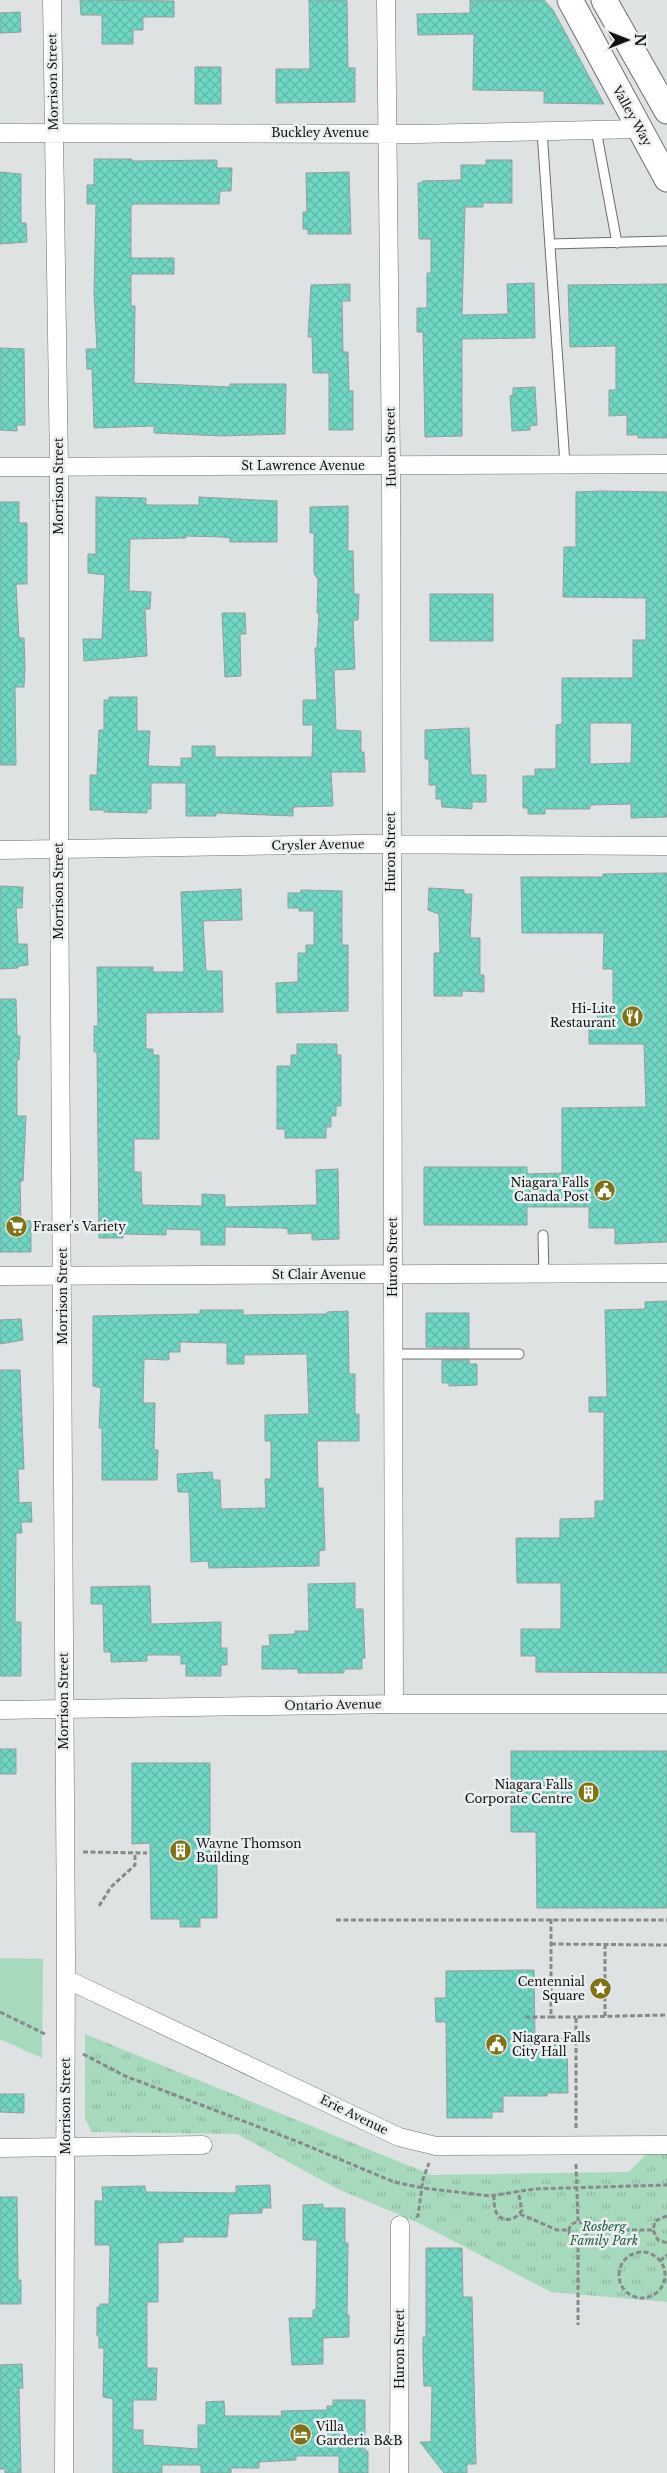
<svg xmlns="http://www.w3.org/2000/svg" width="667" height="2473" font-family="'Libre Baskerville',serif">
  <defs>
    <pattern id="park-tufts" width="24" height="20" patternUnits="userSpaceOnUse" patternTransform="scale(1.25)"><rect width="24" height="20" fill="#a7d9bd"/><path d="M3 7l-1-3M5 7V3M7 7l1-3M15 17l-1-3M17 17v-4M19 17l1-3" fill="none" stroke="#8fb9a1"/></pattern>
    <pattern id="building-cross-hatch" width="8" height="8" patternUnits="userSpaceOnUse" patternTransform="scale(1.25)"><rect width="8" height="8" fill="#70d7c4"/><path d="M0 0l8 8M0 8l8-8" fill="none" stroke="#60b8a7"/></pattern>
  </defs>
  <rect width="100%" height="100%" fill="#dee2e2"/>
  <path fill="#a7d9bd" d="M0 1958 43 1959 42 2058 0 2039Z"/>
  <path fill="url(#park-tufts)" d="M85 2034 432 2175 629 2172 646 2154 667 2153V2302L551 2292 419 2223 338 2189 237 2134 92 2132 85 2118Z"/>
  <path fill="url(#building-cross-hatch)" stroke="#999d9c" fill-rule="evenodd" d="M80 0 174 1V17H143V30H133V44H102V15H81Z
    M309 0H347L348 68H355V102L276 103V69H310Z
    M470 0H544L553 10 604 104 544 103V91L473 90 474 34 418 35 417 14 470 13Z
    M20 12 21 32 0 33V13Z
    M195 67H221V104H195Z
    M94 159H132V161L217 160V168H232L231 191H220L219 204H133L131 207V258H174V274H131V306H135L134 383 230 387V384H286L285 434 223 436 154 433V426L94 428 92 369H87L86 349H97L94 293 96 204H87V185H94Z
    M486 160H512V203H483V207H465L462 315 508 314 507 284 534 283 535 338 462 339V436L425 437 423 332H417V308H427V273H431V239H419L418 183H422V181L461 180V165H486Z
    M0 172 21 174V223H26L27 242 0 244Z
    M349 172 351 234H308V229H303V212H307L306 173Z
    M350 284V301H342L343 352H348L349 391H353V430H329V373H313L312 337H308L311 285Z
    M667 284V438H638V435H627V415L609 416V390H616V346L570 347 568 285Z
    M0 348 24 349 25 425H17V431L0 430Z
    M535 387 537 425 530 426V430L512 431 510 396 513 395V388Z
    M601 491 667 492V817L631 818V804L590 805V809H545V814H528V808H523V776H535V769H556V725L562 724V678H633V640H646V598L563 597 564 547H576V492ZM590 723H632L631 763 590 764Z
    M96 497 146 498V505H199V497L277 501V542H230V538L222 537 186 536V538L130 539 129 591 151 592 150 609H145L147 656 84 661 83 639H102L105 575 88 573V554H96Z
    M0 502H19V523H27V584H16L19 638H24L25 668 24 687H15L16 765H0Z
    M348 506V551H353L354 594H359L358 620H353L355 669 334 670 336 730 361 731V752H364L365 772H331L333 806 293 807V816L216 813V816H186V783H151V809H147V813L104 812V810H90V775H97L99 730H104V700H109V697H137V731H150L148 766 181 767V758H192V746H215V757H312L313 725H303V700H317L315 648H317L319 613H317L318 579 314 574V533H310V507Z
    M430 594H493V641H430Z
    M222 613H245L246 634H240L241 676 225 677Z
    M469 728 471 775H486V802H472V809L442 807 441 799H436V785H429V759H425V730Z
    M667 873V1242L615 1244V1228H589V1207H527V1225H424V1167H527V1174L562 1173V1108L646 1107 644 1044H589V1025H598L597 1007H613V969H603L604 933H522L521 877H603V874Z
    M0 886 23 887 22 908H16L18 944H27L28 965 18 966V968L0 969Z
    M429 888 464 890V894H472L470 938H480V975H484V992L462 991V996H434V953H440L439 914 428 910Z
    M241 889 242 920 203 921 206 971H222L223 1012 146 1013V1049H153V1055H159V1139H134V1172H141L142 1205 202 1206V1194L225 1195V1207L317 1205 316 1170 338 1169 339 1239 312 1240V1233L288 1234V1229L283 1228 225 1227V1245H201V1230L166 1229V1235L123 1234V1238H99L97 1052H94V1026H98L97 967H153V972H184L181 892Z
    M301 890 342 891V945H348V1011L277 1013 276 983 298 982V953H306V945H314V911H299V908H288V893H300Z
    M0 999H16L17 1036H20L19 1060H17V1116H26L23 1181H20L21 1221H31V1252H0Z
    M297 1044H337V1055H341V1106H336V1116H331V1127H326V1138H285V1129H277V1066H291V1055H297Z
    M667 1301V1673L536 1672V1656H521V1629H561V1583H517L516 1538H560V1519L595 1518V1501H604V1412H589V1397H607L605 1310 645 1309V1302Z
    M200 1310H243V1315L327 1314V1312L348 1311 349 1374H355V1414H359V1441H317L318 1488H323L325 1550 319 1551V1566L209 1568 208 1561 191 1562 189 1492H178L177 1474 212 1472 213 1480H220L221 1509 266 1508 265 1479H271V1441H265V1415L309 1414 307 1354 244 1355V1364H227V1343L180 1342V1352H169V1360L144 1359 143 1403H155L154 1450H158L157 1480H102V1428H99L101 1388 93 1386V1316L200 1314Z
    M426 1313H469V1348L426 1347Z
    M21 1319 23 1340 0 1344V1320Z
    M442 1360H469V1364H477V1385L449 1386V1383H442Z
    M0 1370H20L24 1469H18L19 1503 31 1502 32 1522H21L22 1533H16L15 1622H21V1676H0Z
    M355 1583V1609H363L365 1658H362V1669H344V1673H298V1669H262V1646H270L269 1635 295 1634V1631H309L308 1584Z
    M150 1586 151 1624 221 1622V1648H227V1665H221V1676H186V1664H181V1655H147V1661L111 1662V1652H104L103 1604H91V1587Z
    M0 1749H16V1774H0Z
    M511 1751H667V1908H537L536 1832H511Z
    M132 1763H210V1859H217V1918H200V1927H180V1919H151L150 1843 132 1844Z
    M534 1970 535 2039 567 2038 568 2093H547V2096H503V2112H492V2118H447L446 2022H436L435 1998H446V1971Z
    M0 2094H24V2113L0 2112Z
    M270 2185 271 2208H262V2213L229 2214 227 2237H183V2242L158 2243V2302H147V2368H157L156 2400H133V2430H143V2445L198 2449V2425H206V2402L224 2401 225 2416H282L281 2411 327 2410V2406H333V2400H365V2451H368V2473H339V2456H296V2460L259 2462V2468H231V2473H201V2465H162V2473H113V2399L103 2397 104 2348H99V2336H97V2307H100V2304H109L110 2245H95V2201H103L102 2187 145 2186 146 2192 236 2193V2186Z
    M0 2197H17L18 2280H21V2304H0Z
    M323 2204V2208H345V2243H348L347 2315H349V2337L323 2338V2364L292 2365 289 2318H313V2310H316L317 2240H303V2205Z
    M426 2248H462L463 2297H472L476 2464H467V2473H444L420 2442H431L432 2386H424L423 2359V2337H426Z
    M22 2364 23 2388H19L21 2473H5V2469H0V2365Z"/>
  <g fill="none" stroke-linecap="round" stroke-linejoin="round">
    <defs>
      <path id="lane" d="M596 130 617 243
        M542 131 565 464
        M550 244 667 241
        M543 1235 544 1275
        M393 1354H519"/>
      <path id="street" d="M52 0 59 468V849L66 1955 64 2473
        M386 0 391 466 394 1704
        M0 133 415 134 639 129
        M0 467 667 464
        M0 850 361 844 667 846
        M0 1276 667 1273
        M0 1710 394 1704H667
        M66 1979 399 2137 436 2146 667 2145
        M0 2148 203 2145
        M399 2473 400 2225"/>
      <path id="secondary" d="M570 0 667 179
        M604 0 667 111"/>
    </defs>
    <use href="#lane" stroke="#6c7070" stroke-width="11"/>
    <use href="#street" stroke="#6c7070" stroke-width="19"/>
    <use href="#secondary" stroke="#6c7070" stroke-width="27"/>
    <path stroke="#878a8a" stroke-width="3" stroke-dasharray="5 2.5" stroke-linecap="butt" d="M83 1852 147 1853
      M99 1906 111 1887 135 1865V1853
      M551 1919V2017H576
      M336 1920H667
      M551 1944 667 1945
      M605 1944V2016
      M0 2012 47 2035
      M525 2017H551
      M83 2054 125 2076 301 2143 394 2182 423 2188 490 2196 534 2189 667 2185
      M576 2128V2017L667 2015
      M576 2164 578 2221
      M494 2195C494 2201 494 2207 496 2212 502 2224 517 2220 522 2210L518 2191
      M520 2214 557 2230H568
      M667 2216 655 2221 653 2230 658 2240 667 2243
      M416 2217 418 2216 423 2179 429 2163
      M569 2231a9 9 0 1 1 18 0a9 9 0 1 1-18 0Z
      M587 2230H653
      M578 2240V2325
      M619 2275a23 23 0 1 1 46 0a23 23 0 1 1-46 0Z
      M660 2261 667 2255"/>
    <use href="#lane" stroke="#fff" stroke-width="9"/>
    <use href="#street" stroke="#fff" stroke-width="18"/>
    <use href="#secondary" stroke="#fff" stroke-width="25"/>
  </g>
  <defs>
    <symbol id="restaurant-disc" viewBox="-11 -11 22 22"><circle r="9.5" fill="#807315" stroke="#ebefef"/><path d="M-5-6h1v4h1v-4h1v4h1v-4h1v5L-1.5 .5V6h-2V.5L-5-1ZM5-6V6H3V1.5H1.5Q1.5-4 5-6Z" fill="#fff"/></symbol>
    <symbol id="civic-disc" viewBox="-11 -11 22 22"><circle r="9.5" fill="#807315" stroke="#ebefef"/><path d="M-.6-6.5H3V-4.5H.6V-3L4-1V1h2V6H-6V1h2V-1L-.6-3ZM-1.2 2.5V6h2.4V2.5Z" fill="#fff"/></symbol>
    <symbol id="supermarket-disc" viewBox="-11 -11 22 22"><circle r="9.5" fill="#807315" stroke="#ebefef"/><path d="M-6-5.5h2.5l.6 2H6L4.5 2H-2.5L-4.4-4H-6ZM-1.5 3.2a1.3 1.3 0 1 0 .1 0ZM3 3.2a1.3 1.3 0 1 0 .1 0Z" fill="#fff"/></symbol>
    <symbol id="building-disc" viewBox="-11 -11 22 22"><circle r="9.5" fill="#807315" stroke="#ebefef"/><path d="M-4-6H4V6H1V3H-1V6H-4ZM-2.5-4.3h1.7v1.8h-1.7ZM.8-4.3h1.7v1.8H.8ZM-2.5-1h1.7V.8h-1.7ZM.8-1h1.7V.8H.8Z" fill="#fff"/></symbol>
    <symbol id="sight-disc" viewBox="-11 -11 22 22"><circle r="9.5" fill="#807315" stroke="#ebefef"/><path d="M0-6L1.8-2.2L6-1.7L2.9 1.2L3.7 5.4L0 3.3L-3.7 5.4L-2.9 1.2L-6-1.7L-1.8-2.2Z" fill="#fff"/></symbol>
    <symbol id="hotel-disc" viewBox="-11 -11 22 22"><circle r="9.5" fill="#807315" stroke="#ebefef"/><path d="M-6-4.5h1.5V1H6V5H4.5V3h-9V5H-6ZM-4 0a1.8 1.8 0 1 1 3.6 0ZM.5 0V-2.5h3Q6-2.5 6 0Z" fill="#fff"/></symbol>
  </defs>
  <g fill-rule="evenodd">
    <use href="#restaurant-disc" x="620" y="1004" width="25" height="25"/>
    <use href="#civic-disc" x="592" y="1178" width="25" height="25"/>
    <use href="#supermarket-disc" x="4" y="1214" width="25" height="25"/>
    <use href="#building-disc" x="576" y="1780" width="25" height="25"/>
    <use href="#building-disc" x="168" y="1838" width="25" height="25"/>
    <use href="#sight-disc" x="588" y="1976" width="25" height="25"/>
    <use href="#civic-disc" x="484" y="2032" width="25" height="25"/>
    <use href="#hotel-disc" x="288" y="2422" width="25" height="25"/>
  </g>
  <g text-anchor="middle" stroke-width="5" stroke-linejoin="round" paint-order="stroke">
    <g font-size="12" fill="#101212" stroke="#ebefef">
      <text transform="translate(53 82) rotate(-91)" y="4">Morrison Street</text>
      <text transform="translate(632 116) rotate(61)" y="4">Valley Way</text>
      <text x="320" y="137">Buckley Avenue</text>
      <text transform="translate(391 447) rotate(-91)" y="4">Huron Street</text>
      <text x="303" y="470">St Lawrence Avenue</text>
      <text transform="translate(59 486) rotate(-90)" y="4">Morrison Street</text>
      <text transform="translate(318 845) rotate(-1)" y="4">Crysler Avenue</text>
      <text transform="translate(391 852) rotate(-90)" y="4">Huron Street</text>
      <text transform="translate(59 891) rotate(-90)" y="4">Morrison Street</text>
      <text transform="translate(393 1257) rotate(-90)" y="4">Huron Street</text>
      <text x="319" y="1279">St Clair Avenue</text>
      <text transform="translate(63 1296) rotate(-90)" y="4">Morrison Street</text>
      <text transform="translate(64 1701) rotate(-90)" y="4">Morrison Street</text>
      <text transform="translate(333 1705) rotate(-1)" y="4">Ontario Avenue</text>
      <text transform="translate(66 2106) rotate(-90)" y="4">Morrison Street</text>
      <text transform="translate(354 2115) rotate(26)" y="4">Erie Avenue</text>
      <text transform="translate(400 2349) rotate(-90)" y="4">Huron Street</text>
    </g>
    <g font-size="12" fill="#101212" stroke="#ebefef" text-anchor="end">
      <text x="616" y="1013">Hi-Lite<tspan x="616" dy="14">Restaurant</tspan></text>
      <text x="589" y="1187">Niagara Falls<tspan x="589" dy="14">Canada Post</tspan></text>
      <text x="33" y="1231" text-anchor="start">Fraser's Variety</text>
      <text x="573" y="1789">Niagara Falls<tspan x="573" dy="14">Corporate Centre</tspan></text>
      <text x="196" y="1848" text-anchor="start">Wayne Thomson<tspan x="196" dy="14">Building</tspan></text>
      <text x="585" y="1986">Centennial<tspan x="585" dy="14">Square</tspan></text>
      <text x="512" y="2042" text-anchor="start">Niagara Falls<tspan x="512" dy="14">City Hall</tspan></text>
      <text x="316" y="2431" text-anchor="start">Villa<tspan x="316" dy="14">Garderia B&amp;B</tspan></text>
    </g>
    <g font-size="12" font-style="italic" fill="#205c40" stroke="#ebefef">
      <text x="604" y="2231">Rosberg<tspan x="604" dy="14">Family Park</tspan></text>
    </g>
  </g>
  <g transform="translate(627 40) rotate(90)" stroke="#ebefef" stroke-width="4" paint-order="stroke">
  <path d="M0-4L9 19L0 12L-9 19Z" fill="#101212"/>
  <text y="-8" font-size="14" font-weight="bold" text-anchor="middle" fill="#101212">N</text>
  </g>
</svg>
